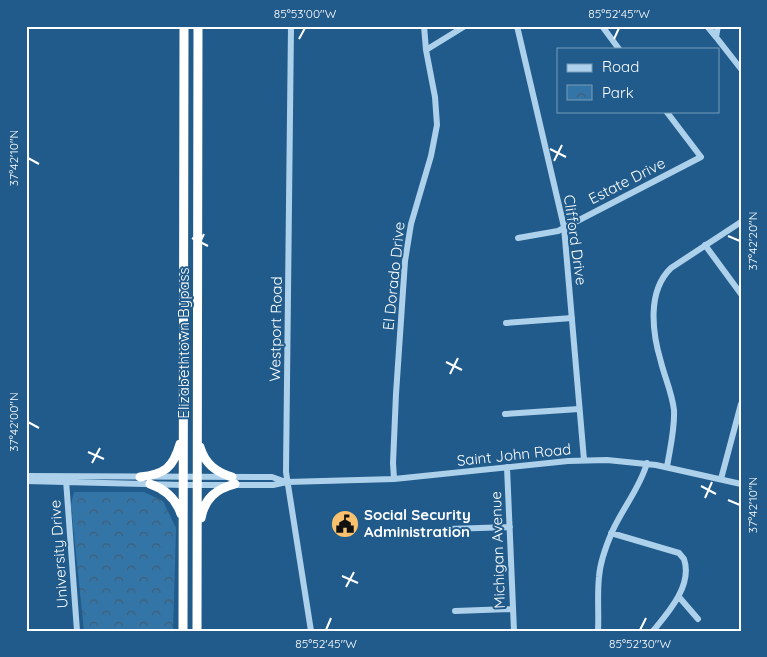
<svg xmlns="http://www.w3.org/2000/svg" width="767" height="657" font-family="Quicksand,sans-serif">
  <defs>
    <pattern id="park-crowns" width="20" height="18" patternUnits="userSpaceOnUse" patternTransform="scale(1.25)"><rect width="20" height="18" fill="#3475a8"/><path d="M2 6a3 3 0 1 1 6 0M12 15a3 3 0 1 1 6 0" fill="none" stroke="#415e75"/></pattern>
  </defs>
  <rect width="100%" height="100%" fill="#205b8b"/>
  <path fill="url(#park-crowns)" d="M74 492H144L163 501 176 528 173 631H84L71 505Z"/>
  <g fill="none" stroke-linecap="round" stroke-linejoin="round">
    <path stroke="#add0eb" stroke-width="6" d="M291 26 286 472 311 631
      M517 26 564 227 584 460
      M602 26 619 49
      M707 26 716 37
      M718 26 716 37 741 69
      M426 50 465 26
      M518 238 558 231 701 157 666 111
      M705 245 741 294
      M506 323 572 318
      M505 414 579 409
      M507 467 514 631
      M667 467C670 448 675 429 674 410 672 393 665 378 661 362 652 332 647 291 671 268L741 222
      M26 476 272 477 286 482
      M394 479 393 463 396 394 405 261 411 224 431 156 437 125 435 97 426 50 424 26
      M721 479 741 404
      M66 480 77 631
      M26 481 183 485H273L287 482 394 479 568 461 607 460 656 465 741 484
      M449 529 510 527
      M611 533 679 553 684 559C693 585 668 613 653 631
      M679 597 698 619
      M455 611 513 609
      M598 631C599 613 597 595 599 577 600 562 606 546 612 532 622 509 640 488 647 463"/>
    <path stroke="#fff" stroke-width="9" d="M200 447C205 464 216 472 232 477
      M140 477C165 474 173 468 180 444
      M150 484C165 489 176 499 181 514
      M201 518C205 498 216 489 235 484
      M183 631 184 26
      M197 631 198 26"/>
  </g>
  <path fill="none" stroke="#fff" stroke-width="2" d="M299 39 305 28M614 39 619 28M550 149 566 157M28 158 39 164M554 161 562 145M728 236 740 241M192 238 208 246M196 250 204 234M446 362 462 370M450 374 458 358M28 422 39 428M88 452 104 459M92 463 100 448M701 486 716 494M705 498 712 482M728 500 740 505M342 576 358 583M346 587 354 572M326 630 331 618M640 630 646 618"/>
  <defs>
    <symbol id="civic-disc" viewBox="-11 -11 22 22"><circle r="9.5" fill="#f8c16e" stroke="#205b8b"/><path d="M-.6-6.5H3V-4.5H.6V-3L4-1V1h2V6H-6V1h2V-1L-.6-3ZM-1.2 2.5V6h2.4V2.5Z" fill="#111"/></symbol>
  </defs>
  <g fill-rule="evenodd">
    <use href="#civic-disc" x="329" y="508" width="32" height="32"/>
  </g>
  <g text-anchor="middle" stroke-width="4" stroke-linejoin="round" paint-order="stroke">
    <g font-size="15" fill="#fff" stroke="#205b8b">
      <text transform="translate(627 181) rotate(-27)" y="5">Estate Drive</text>
      <text transform="translate(575 240) rotate(82)" y="5">Clifford Drive</text>
      <text transform="translate(394 276) rotate(-84)" y="5">El Dorado Drive</text>
      <text transform="translate(276 329) rotate(-89)" y="5">Westport Road</text>
      <text transform="translate(184 343) rotate(-90)" y="5">Elizabethtown Bypass</text>
      <text transform="translate(514 455) rotate(-6)" y="5">Saint John Road</text>
      <text transform="translate(498 550) rotate(-92)" y="5">Michigan Avenue</text>
      <text transform="translate(59 554) rotate(-94)" y="5">University Drive</text>
    </g>
    <g font-size="15" font-weight="bold" fill="#fff" stroke="#205b8b" text-anchor="start">
      <text x="364" y="520">Social Security<tspan x="364" dy="17">Administration</tspan></text>
    </g>
  </g>
  <rect width="767" height="657" fill="none" stroke="#205b8b" stroke-width="55"/>
  <rect x="557" y="48" width="162" height="65" fill="#205b8b" stroke="#799db9"/>
  <rect x="567" y="64" width="25" height="8" fill="#add0eb" stroke="#799db9"/>
  <text x="602" y="72" font-size="15" fill="#ffffff">Road</text>
  <rect x="567" y="85" width="25" height="15" fill="url(#park-crowns)" stroke="#799db9"/>
  <text x="602" y="98" font-size="15" fill="#ffffff">Park</text>
  <rect x="28" y="28" width="712" height="602" fill="none" stroke="#fff" stroke-width="2"/>
  <g font-size="12" text-anchor="middle" fill="#fff">
    <text x="305" y="18">85°53'00"W</text>
    <text x="619" y="18">85°52'45"W</text>
    <text transform="translate(14 158) rotate(-90)" y="4">37°42'10"N</text>
    <text transform="translate(753 241) rotate(-90)" y="4">37°42'20"N</text>
    <text transform="translate(14 422) rotate(-90)" y="4">37°42'00"N</text>
    <text transform="translate(753 505) rotate(-90)" y="4">37°42'10"N</text>
    <text x="326" y="648">85°52'45"W</text>
    <text x="640" y="648">85°52'30"W</text>
  </g>
</svg>
